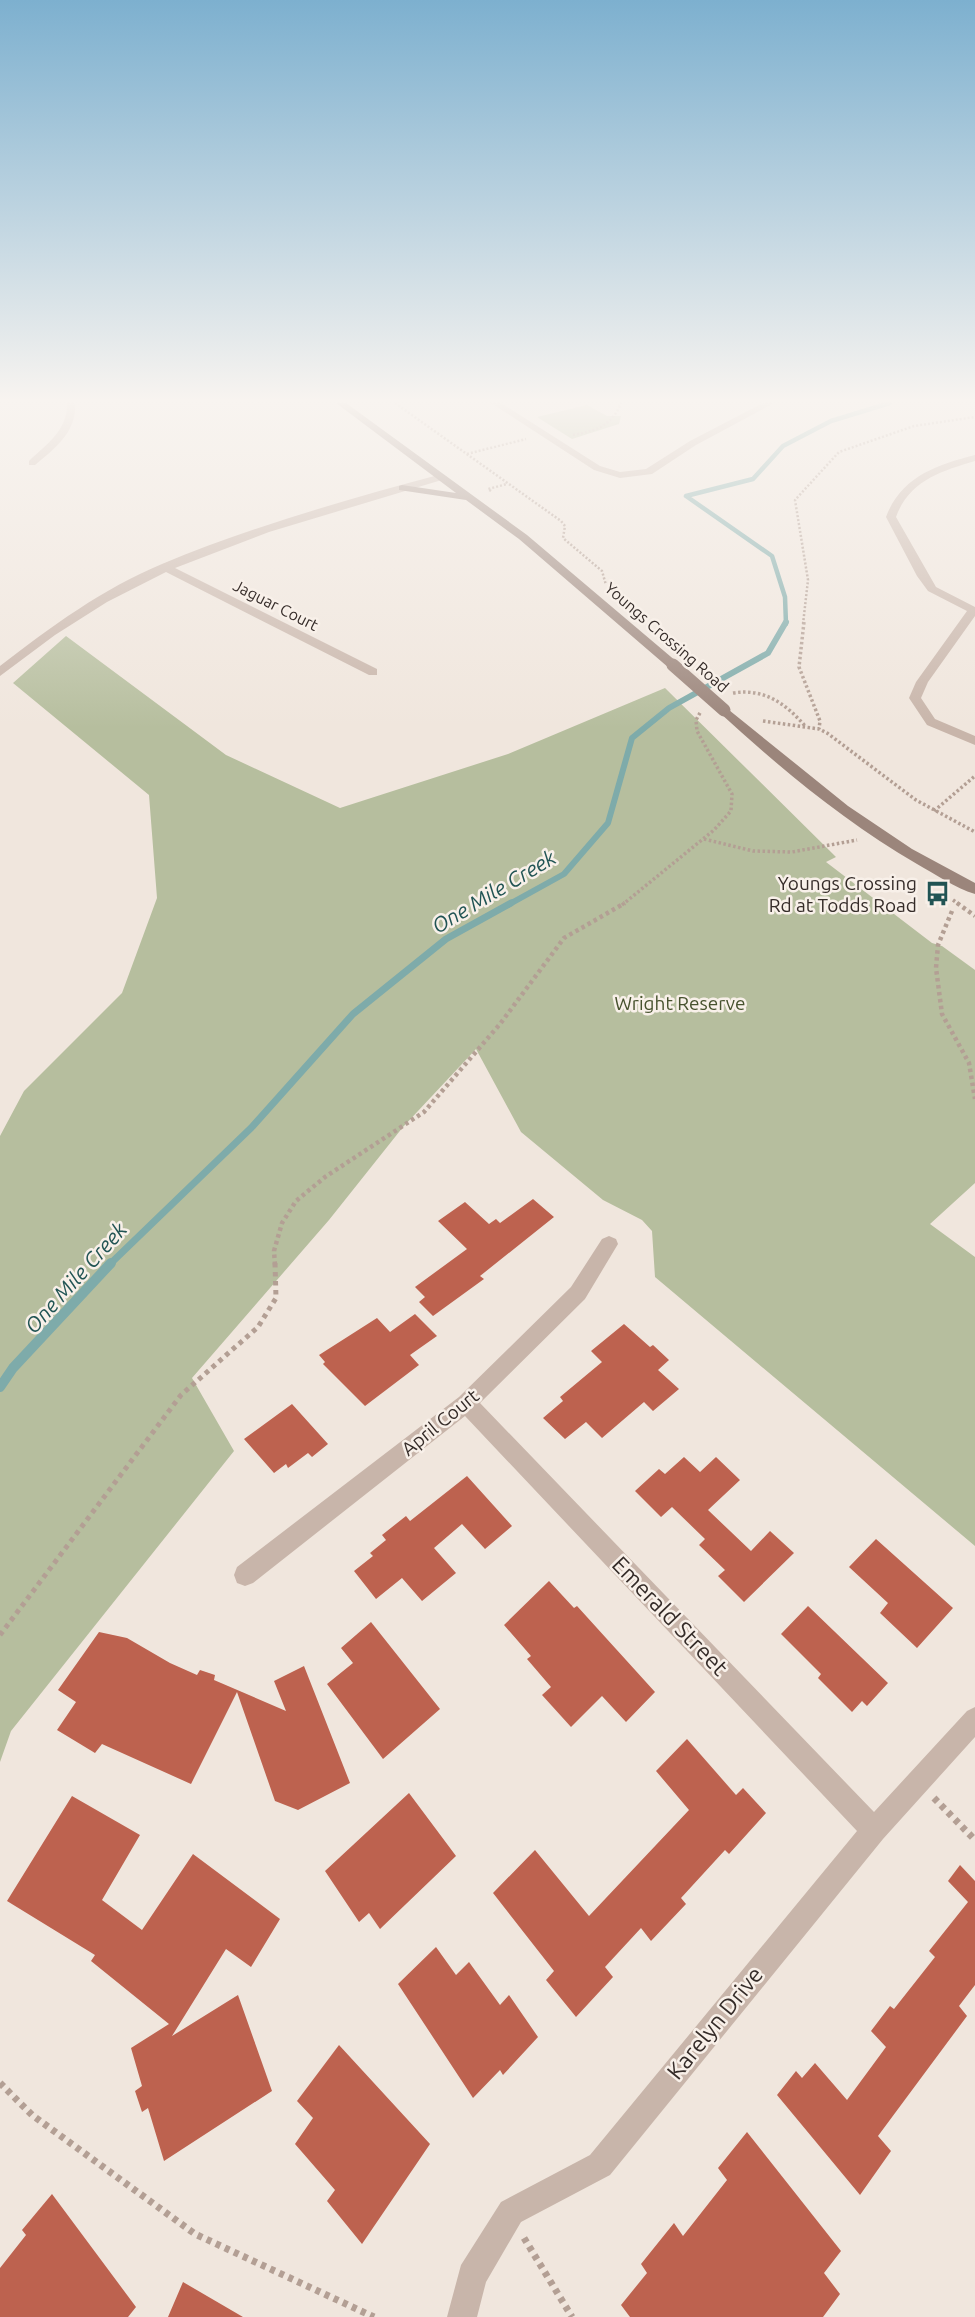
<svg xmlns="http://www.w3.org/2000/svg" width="975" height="2317" font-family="Ubuntu,sans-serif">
  <rect width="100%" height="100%" fill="#f0e6dd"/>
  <path fill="#b6be9e" d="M587 405 607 416H621L619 424 572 439 537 417Z
    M66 636 226 755 340 808 508 754 665 688 836 857 826 862 932 943 942 946 975 970V1183L930 1224 975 1257V1546L655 1277 652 1231 642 1220 603 1200 521 1132 476 1049 403 1127 329 1220 192 1378 234 1451 11 1731 0 1762V1136L24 1091 122 993 157 898 149 795 13 683Z"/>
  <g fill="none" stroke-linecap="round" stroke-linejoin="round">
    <path stroke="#7eabaa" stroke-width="4.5" d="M786 624 785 597 772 556 686 496 753 479 783 446 831 421 890 403"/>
    <path stroke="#7eabaa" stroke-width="6" d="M508 905 564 874 608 823 632 738 669 708 768 653 786 622"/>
    <path stroke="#7eabaa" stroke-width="7" d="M109 1265 251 1128 353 1014 446 939 511 903"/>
    <path stroke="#7eabaa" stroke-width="10" d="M0 1387 13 1368 111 1263"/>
  </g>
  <path fill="#bd624f" d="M533 1199 554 1217 480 1276 484 1279 433 1316 419 1302 425 1297 415 1287 467 1249 438 1221 465 1202 489 1224 496 1219 500 1223Z
    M415 1314 437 1336 410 1355 419 1365 365 1406 323 1364 325 1362 319 1355 377 1318 390 1332Z
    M624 1324 650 1347 653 1345 669 1360 658 1370 679 1389 653 1411 644 1402 602 1438 586 1422 565 1439 543 1418 563 1401 560 1397 602 1362 591 1351Z
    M292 1404 328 1444 312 1457 308 1453 288 1468 286 1464 274 1473 244 1439Z
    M684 1457 700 1472 716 1457 740 1480 708 1510 751 1551 770 1531 794 1553 744 1602 718 1576 725 1570 699 1545 705 1539 672 1507 661 1517 635 1491 659 1469 665 1474Z
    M467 1476 512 1526 485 1549 462 1524 434 1548 456 1573 422 1601 402 1578 376 1599 354 1571 373 1556 370 1553 386 1540 382 1535 406 1516 410 1521Z
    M876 1539 953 1608 917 1648 880 1613 888 1603 849 1567Z
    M549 1581 574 1608 577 1606 655 1692 626 1722 602 1696 571 1727 542 1695 551 1687 527 1659 531 1656 504 1625Z
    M808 1606 888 1683 867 1706 862 1701 852 1712 818 1678 821 1674 781 1634Z
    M371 1622 440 1709 383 1759 327 1684 353 1663 341 1648Z
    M99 1632 127 1638 170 1663 197 1675 200 1670 215 1675 214 1680 286 1711 274 1681 304 1666 350 1783 298 1810 275 1801 237 1692 191 1784 102 1744 95 1753 57 1730 76 1702 58 1690Z
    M687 1739 736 1795 743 1788 766 1813 729 1854 725 1850 681 1898 686 1904 651 1941 641 1928 605 1967 613 1977 576 2017 546 1980 554 1971 493 1893 535 1850 589 1916 689 1810 656 1771Z
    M409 1793 456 1856 380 1929 369 1913 359 1922 325 1871Z
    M72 1796 140 1835 102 1900 142 1930 193 1854 280 1919 251 1967 226 1949 172 2036 238 1995 272 2091 164 2161 148 2108 142 2112 135 2091 142 2086 131 2048 169 2024 91 1961 95 1955 7 1901Z
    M960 1865 975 1881V1985L959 2006 967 2016 878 2136 891 2151 860 2195 777 2095 796 2071 802 2078 815 2063 847 2100 886 2047 871 2031 890 2006 894 2009 935 1957 929 1951 968 1902 948 1881Z
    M436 1947 456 1975 469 1962 500 2005 509 1995 538 2037 503 2075 500 2070 473 2098 398 1984Z
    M339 2045 430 2144 362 2244 327 2201 335 2190 295 2144 313 2118 297 2101Z
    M747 2132 841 2251 824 2273 840 2294 823 2317H630L621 2305 647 2273 641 2264 674 2223 683 2236 727 2180 718 2168Z
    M52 2194 136 2307 128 2317H0V2268L26 2235 22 2230Z
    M183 2282 243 2317H168Z"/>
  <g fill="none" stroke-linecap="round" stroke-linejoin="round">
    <path stroke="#b39f94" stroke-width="2.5" stroke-dasharray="2 2" stroke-linecap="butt" d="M395 403 561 521 565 526 563 538 602 571 606 585
      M573 435C595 431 612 426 621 403
      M467 454 526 439
      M491 491 488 489 507 484
      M803 624 808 580 795 500 839 452 914 426 975 417"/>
    <path stroke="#b39f94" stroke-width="3.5" stroke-dasharray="2.5 2.5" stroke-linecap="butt" d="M804 622 799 667 820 721 819 729
      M733 693C765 688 786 704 806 727
      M763 721 819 729 827 733 916 800 975 832
      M934 811 975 776
      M704 839 753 851 792 852 857 840
      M953 900 960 905
      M622 905 714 830 731 811 732 794 697 731 696 720 701 711"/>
    <path stroke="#b39f94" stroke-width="4.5" stroke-dasharray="3.5 3.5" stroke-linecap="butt" d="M957 903 975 916
      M952 911 938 945 936 968 942 1014 969 1063 975 1099
      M275 1265 274 1251 282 1223 296 1201 325 1177 424 1112 500 1024 564 938 625 903"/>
    <path stroke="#b39f94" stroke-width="5" stroke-dasharray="4.5 4.5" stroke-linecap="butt" d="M0 1635 181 1395 258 1327 276 1298 275 1263"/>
    <path stroke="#b39f94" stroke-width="7" stroke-dasharray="5 5" stroke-linecap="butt" d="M934 1798 975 1840
      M0 2083 32 2115 195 2234 374 2317
      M524 2238 572 2317"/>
    <path fill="#c8b5aa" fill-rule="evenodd" d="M67 403H75C77 432 55 448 35 465H29V461C47 444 68 430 67 403Z
      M491 403H501L600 466 620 472 646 469 690 441 763 403H774L696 445 652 474 620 478 594 470Z
      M975 455V461C941 471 909 481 896 517L936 587 975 607V616L928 682 921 698 935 719 975 736V745L927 725 909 698 916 682 967 611 928 591 917 576 886 517C901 477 936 465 975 455Z
      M442 474 447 477 445 479 269 532 175 568 377 669V675H369L166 572 107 602 55 635 0 676V666C50 627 104 588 162 564 251 527 348 499 442 474Z
      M609 1236 616 1239 618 1244 585 1299 480 1403 874 1812 967 1711 975 1707V1737L883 1839 610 2175 521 2222 486 2282 477 2317H447L461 2265 501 2202 590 2155 857 1831 465 1416 253 1583 245 1586 237 1583 234 1575 237 1567 459 1397 571 1287 602 1239Z"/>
    <path fill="#9b857b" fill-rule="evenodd" d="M336 403H346L527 535 677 662V668H669L519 539 466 500 399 490V486L402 485 456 493Z
      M724 706 848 806 912 849 975 883V894C955 888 935 874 917 864 845 822 781 769 720 713V707Z"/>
    <path stroke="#b39f94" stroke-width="3.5" stroke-dasharray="2.5 2.5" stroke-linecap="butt" d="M663 638 673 647"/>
    <path stroke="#9b857b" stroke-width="13" d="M673 665 724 710"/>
  </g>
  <linearGradient id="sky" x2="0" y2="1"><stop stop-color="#7db0cf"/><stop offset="0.55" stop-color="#f8f4f0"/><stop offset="1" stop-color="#f8f4f0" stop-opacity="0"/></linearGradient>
  <rect width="975" height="728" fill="url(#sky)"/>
  <defs>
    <symbol id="bus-bare" viewBox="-9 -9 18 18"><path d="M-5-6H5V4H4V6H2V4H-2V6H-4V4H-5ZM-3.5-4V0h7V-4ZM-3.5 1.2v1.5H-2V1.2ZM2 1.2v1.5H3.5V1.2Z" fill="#215454" stroke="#f8f0e9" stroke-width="2.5" paint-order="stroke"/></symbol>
  </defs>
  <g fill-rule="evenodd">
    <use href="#bus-bare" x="920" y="876" width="35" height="35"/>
  </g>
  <g text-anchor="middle" stroke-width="5" stroke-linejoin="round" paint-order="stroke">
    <g font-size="16" fill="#352c29" stroke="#f8f0e9">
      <text transform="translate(276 605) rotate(27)" y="6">Jaguar Court</text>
      <text transform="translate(667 637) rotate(41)" y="6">Youngs Crossing Road</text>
    </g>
    <g font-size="19" fill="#352c29" stroke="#f8f0e9" text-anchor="end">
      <text x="917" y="890">Youngs Crossing<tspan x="917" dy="22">Rd at Todds Road</tspan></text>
    </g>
    <g font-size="19" fill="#47522e" stroke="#f8f0e9">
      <text x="680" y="1010">Wright Reserve</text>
    </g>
    <g font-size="19" fill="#352c29" stroke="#f8f0e9">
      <text transform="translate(440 1422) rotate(-39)" y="7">April Court</text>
    </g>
    <g font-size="21" font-style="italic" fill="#215454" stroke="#f8f0e9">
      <text transform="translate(494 892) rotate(-31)" y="7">One Mile Creek</text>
      <text transform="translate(76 1278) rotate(-48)" y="7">One Mile Creek</text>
    </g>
    <g font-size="23" fill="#352c29" stroke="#f8f0e9">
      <text transform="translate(670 1616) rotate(46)" y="8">Emerald Street</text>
      <text transform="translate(715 2023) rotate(-51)" y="8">Karelyn Drive</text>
    </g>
  </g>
</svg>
